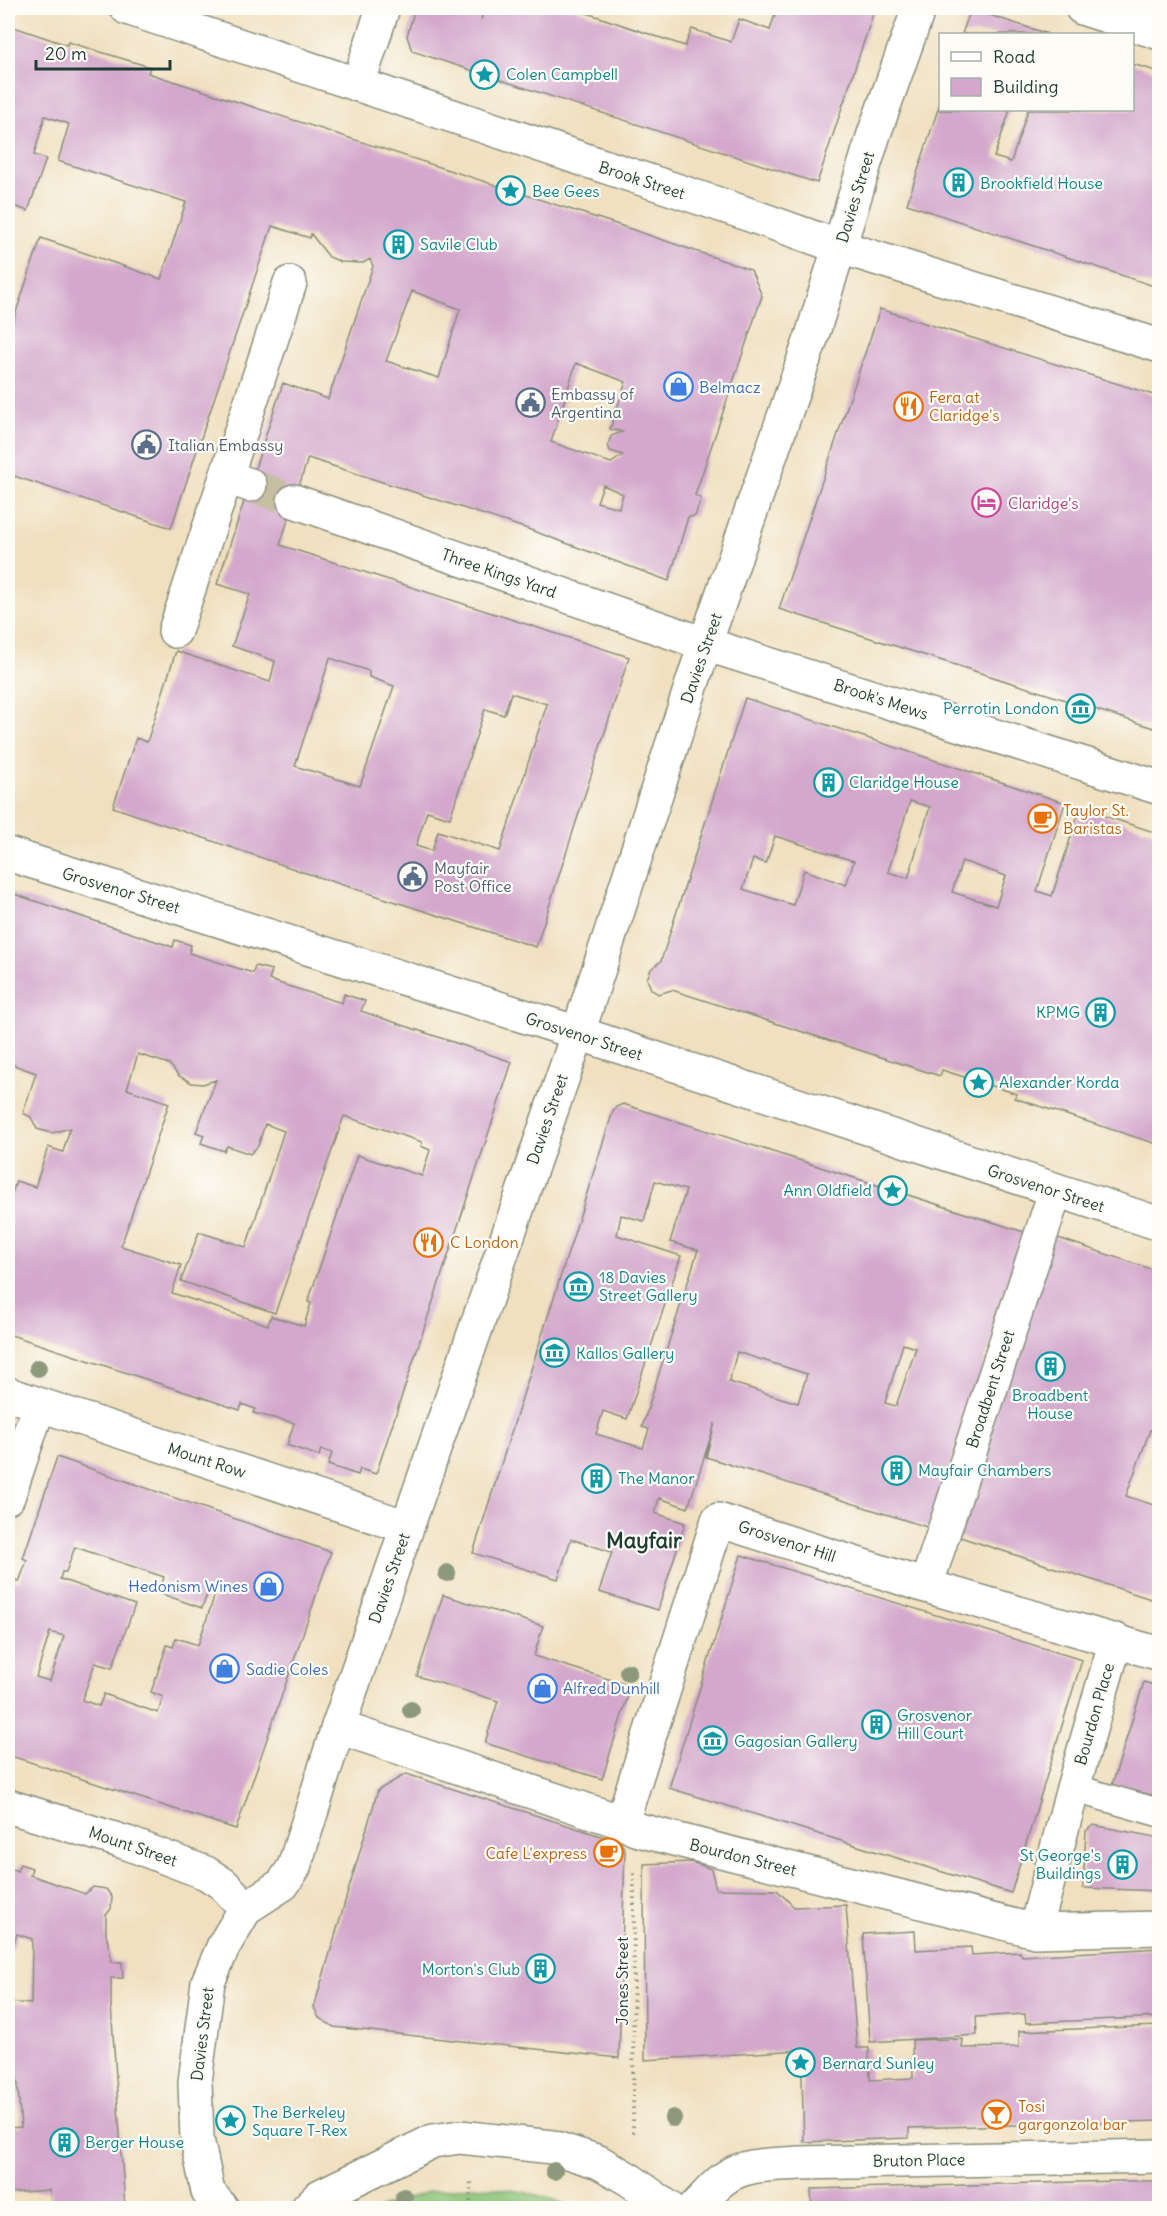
<svg xmlns="http://www.w3.org/2000/svg" width="1167" height="2216" font-family="Delius,sans-serif">
  <rect width="100%" height="100%" fill="#fdfcf7"/>
  <filter id="ink" filterUnits="userSpaceOnUse"><feTurbulence type="fractalNoise" baseFrequency=".0167" numOctaves="2"/><feDisplacementMap in="SourceGraphic" scale="12" xChannelSelector="R" yChannelSelector="G"/><feConvolveMatrix kernelMatrix="1 2 1 2 8 2 1 2 1" color-interpolation-filters="sRGB"/></filter>
  <filter id="wash" filterUnits="userSpaceOnUse"><feTurbulence type="fractalNoise" baseFrequency=".008" numOctaves="4" result="noise"/><feDisplacementMap in="SourceGraphic" scale="24" xChannelSelector="R" yChannelSelector="G"/><feGaussianBlur stdDeviation="1.35" result="paint"/><feColorMatrix in="noise" values="0 0 0 0 0 0 0 0 0 0 0 0 0 0 0 0 0 1.4 0 .05"/><feComposite in="paint" operator="in"/></filter>
  <g filter="url(#wash)">
    <rect width="100%" height="100%" fill="#f0e0c0"/>
    <path fill="#8dc477" stroke="#568056" stroke-width="1.5" d="M472 2186C508 2189 541 2192 574 2208H380L427 2192Z"/>
    <g id="blocks">
      <path fill="#d3a8cc" fill-rule="evenodd" d="M415 8H484L481 20 485 8H579L578 10 685 46 692 29 731 42 739 19 770 30 777 8H875L817 183 412 51 407 36Z
        M971 9 1048 34H962Z
        M8 25 67 45 68 42 150 67 148 73 619 225 751 270 762 296 695 495 701 499 695 516 688 517 669 581 525 528 308 458 280 545 629 657 536 947 306 873 113 807 136 738 147 742 176 651 270 682 275 661 232 646 250 594 217 584 283 383 328 399 373 266 370 259 363 263 341 262 329 257 311 234 310 238 272 226 171 528 8 474V323L12 324 41 238 161 279 186 202 58 161 69 124 45 116 34 155 46 159 28 211 8 204ZM412 291 460 309 439 378 386 361ZM576 363 626 382 610 429 622 432 611 436 608 445 610 451 623 455 611 463 551 442ZM603 485 623 494 619 508 597 502ZM330 658 369 671V677L394 686 360 786 295 766ZM511 693 547 704 500 851 438 831 432 851 416 846 427 811 450 818 485 709 504 715Z
        M1132 64 1160 72V288L907 204 940 103V110H1010L994 157 1011 162 1028 110H1132Z
        M880 309 1160 397V730L779 609Z
        M745 698 1065 803 1037 891 1052 896 1080 808 1160 834V1145L1014 1098 1017 1094 942 1070 940 1076 672 990 658 994 651 989 647 979 651 969 661 961ZM910 801 930 807 908 878 888 872ZM775 836 854 861 846 885 804 870 793 905 743 889 753 859 766 863ZM962 861 1006 876 996 906 952 892Z
        M8 892 173 947 175 940 191 945 189 953 253 973 255 966 272 970 269 980 342 1003 344 994 365 1001 361 1011 512 1062 376 1474 360 1469 358 1475 328 1465 332 1453 321 1449 319 1456 287 1445 294 1423 253 1413 255 1409 242 1404 240 1410 8 1334V1192L12 1194 16 1181 35 1187 48 1147 63 1152 70 1128 52 1133 37 1129 31 1117 23 1113 36 1073 8 1063ZM138 1054 169 1064 179 1076 192 1083 203 1084 216 1080 196 1132 204 1135 201 1143 224 1151 227 1146 250 1154 258 1146 265 1124 284 1131 246 1247 199 1232 181 1281 275 1313 344 1116 422 1142 421 1146 430 1150 422 1176 357 1155 308 1302 311 1303 304 1326 271 1316 268 1325 172 1293 181 1265 121 1246 169 1103 127 1089Z
        M623 1104 1027 1233 930 1528 706 1457 715 1423 688 1508 659 1498 655 1513 685 1523 658 1610 599 1592 612 1552 571 1539 558 1579 473 1553 612 1114 616 1107ZM655 1181 686 1190 670 1242 698 1250 642 1427 649 1429 643 1448 596 1434 603 1411 627 1419 681 1256 617 1235 621 1215 644 1221ZM903 1344 916 1348 896 1406 885 1403ZM737 1352 807 1374 798 1403 729 1382Z
        M1052 1236 1160 1272V1433L1150 1430 1126 1496 1160 1507V1602L954 1535Z
        M57 1457 331 1552 236 1829 8 1755V1604L12 1602 14 1596 8 1593V1589L11 1577 19 1582 27 1560 23 1558ZM75 1547 164 1577 159 1593 202 1608 208 1592 215 1594 198 1645 176 1638 173 1647 167 1645 151 1692 163 1697 158 1713 104 1694 99 1706 82 1700 95 1663 112 1668 135 1605 60 1579 62 1572H66ZM50 1632 64 1636 50 1681 36 1677Z
        M741 1555 1082 1660 1011 1893 669 1788Z
        M443 1595 543 1626 534 1656 631 1686 602 1779 485 1743 498 1701 417 1676Z
        M1144 1682 1160 1687V1798L1112 1785Z
        M406 1774 620 1842 625 1849 619 2058 334 2027 319 2018 314 2007 378 1790Z
        M1093 1825 1160 1838V1891L1083 1888 1086 1831Z
        M692 1862 711 1869 716 1889 777 1890 794 1907 846 1905 857 2048H869L870 2080 913 2078 912 2040 963 2039 962 2048 1019 2047V2031L1160 2026V2121L909 2128V2138L804 2142 801 2050 645 2060 644 1864Z
        M20 1864 32 1868 30 1875 85 1894 93 1887 106 1889 112 1897 111 1909 106 1915V1934L112 1962H122L123 1978H111V2005L125 2208H51L50 2190 8 2193V2128L21 2127 15 2050 8 2048V2002L31 2004 32 1939 17 1934 8 1962V1867L17 1871Z
        M915 1931 916 1950 971 1947 972 1955 1020 1952 1022 1956 1160 1948V2017L1026 2023 1025 2014 976 2017 977 2035 870 2042 863 1934Z
        M1118 2181H1160V2208H812L811 2189Z"/>
    </g>
  </g>
  <g filter="url(#ink)">
    <use href="#blocks" fill-opacity="0" stroke="#888e7a" stroke-width="1.5"/>
    <g fill="none" stroke-linecap="round" stroke-linejoin="round">
      <path stroke="#c6bfa4" stroke-width="33" stroke-dasharray="33 16" stroke-linecap="butt" d="M250 485 294 501"/>
      <defs>
        <path id="pedestrian" d="M1073 1788 1160 1813"/>
        <path id="minor" d="M1082 8 1160 33
          M358 85 383 8
          M226 477 290 283
          M294 501 705 644 1160 788
          M175 631 226 477 250 485
          M578 1033 705 644 811 339 874 134 919 8
          M8 1394 407 1527
          M8 1497 39 1405
          M926 1586 1055 1192
          M338 1727 622 1822 635 1829 1035 1931 1160 1928
          M622 1822 718 1520 926 1586 1160 1654
          M1035 1931 1073 1788 1116 1640
          M694 2208C704 2199 713 2186 725 2178 745 2163 775 2165 799 2163L1160 2156"/>
        <path id="tertiary" d="M127 8 736 210 840 247 1160 346
          M8 854 578 1033 1160 1224
          M8 1806 127 1843 206 1873 223 1884 246 1908
          M222 2208 208 2192 197 2139 195 2082 208 1982 224 1945 246 1908 283 1884 294 1867 338 1727 578 1033
          M308 2208 320 2196 433 2141 460 2137 552 2147 599 2162 630 2180 669 2208"/>
      </defs>
      <use href="#pedestrian" stroke="#888e7a" stroke-width="30"/>
      <use href="#minor" stroke="#888e7a" stroke-width="36"/>
      <use href="#tertiary" stroke="#888e7a" stroke-width="36"/>
      <path stroke="#888e7a" stroke-width="4" stroke-dasharray="1.5 4.5" stroke-linecap="butt" d="M633 2133 634 1870
        M470 2208 471 2179"/>
      <use href="#pedestrian" stroke="#fff" stroke-width="27"/>
      <use href="#minor" stroke="#fff" stroke-width="33"/>
      <use href="#tertiary" stroke="#fff" stroke-width="33"/>
    </g>
    <g fill="#8c997c">
      <circle cx="38" cy="1368" r="9"/>
      <circle cx="447" cy="1573" r="9"/>
      <circle cx="628" cy="1672" r="9"/>
      <circle cx="411" cy="1710" r="9"/>
      <circle cx="673" cy="2118" r="9"/>
      <circle cx="554" cy="2171" r="9"/>
      <circle cx="404" cy="2197" r="9"/>
    </g>
  </g>
  <defs>
    <symbol id="sight-ring" viewBox="-11 -11 22 22"><circle r="9.5" fill="#fdfcf7" stroke="#0f9aa8" stroke-width="1.5"/><path d="M0-6L1.8-2.2L6-1.7L2.9 1.2L3.7 5.4L0 3.3L-3.7 5.4L-2.9 1.2L-6-1.7L-1.8-2.2Z" fill="#0f9aa8"/></symbol>
    <symbol id="building-ring" viewBox="-11 -11 22 22"><circle r="9.5" fill="#fdfcf7" stroke="#0f9aa8" stroke-width="1.5"/><path d="M-4-6H4V6H1V3H-1V6H-4ZM-2.5-4.3h1.7v1.8h-1.7ZM.8-4.3h1.7v1.8H.8ZM-2.5-1h1.7V.8h-1.7ZM.8-1h1.7V.8H.8Z" fill="#0f9aa8"/></symbol>
    <symbol id="shop-ring" viewBox="-11 -11 22 22"><circle r="9.5" fill="#fdfcf7" stroke="#3f7fe0" stroke-width="1.5"/><path d="M-5-2.5h2.3a2.7 3.5 0 0 1 5.4 0H5L5.5 6h-11ZM-1.5-2.5h3a1.5 2.3 0 0 0-3 0Z" fill="#3f7fe0"/></symbol>
    <symbol id="civic-ring" viewBox="-11 -11 22 22"><circle r="9.5" fill="#fdfcf7" stroke="#5c6f8a" stroke-width="1.5"/><path d="M-.6-6.5H3V-4.5H.6V-3L4-1V1h2V6H-6V1h2V-1L-.6-3ZM-1.2 2.5V6h2.4V2.5Z" fill="#5c6f8a"/></symbol>
    <symbol id="restaurant-ring" viewBox="-11 -11 22 22"><circle r="9.5" fill="#fdfcf7" stroke="#e8710a" stroke-width="1.5"/><path d="M-5-6h1v4h1v-4h1v4h1v-4h1v5L-1.5 .5V6h-2V.5L-5-1ZM5-6V6H3V1.5H1.5Q1.5-4 5-6Z" fill="#e8710a"/></symbol>
    <symbol id="hotel-ring" viewBox="-11 -11 22 22"><circle r="9.5" fill="#fdfcf7" stroke="#d1479c" stroke-width="1.5"/><path d="M-6-4.5h1.5V1H6V5H4.5V3h-9V5H-6ZM-4 0a1.8 1.8 0 1 1 3.6 0ZM.5 0V-2.5h3Q6-2.5 6 0Z" fill="#d1479c"/></symbol>
    <symbol id="museum-ring" viewBox="-11 -11 22 22"><circle r="9.5" fill="#fdfcf7" stroke="#0f9aa8" stroke-width="1.5"/><path d="M0-6L6-3V-2H-6V-3ZM-5-1h2V3h-2ZM-1-1h2V3h-2ZM3-1h2V3H3ZM-6 4H6V6H-6Z" fill="#0f9aa8"/></symbol>
    <symbol id="cafe-ring" viewBox="-11 -11 22 22"><circle r="9.5" fill="#fdfcf7" stroke="#e8710a" stroke-width="1.5"/><path d="M-5.5-4.5H6V0H3Q3 3.5 0 3.5H-2.5Q-5.5 3.5-5.5 0ZM3-3.2v2h1.7v-2ZM-6 4.5H4V6H-6Z" fill="#e8710a"/></symbol>
    <symbol id="bar-ring" viewBox="-11 -11 22 22"><circle r="9.5" fill="#fdfcf7" stroke="#e8710a" stroke-width="1.5"/><path d="M-6-5H6L.8 .8V4.5H3.5V6h-7V4.5H-.8V.8Z" fill="#e8710a"/></symbol>
  </defs>
  <g fill-rule="evenodd">
    <use href="#sight-ring" x="468" y="58" width="33" height="33"/>
    <use href="#building-ring" x="942" y="166" width="33" height="33"/>
    <use href="#sight-ring" x="494" y="174" width="33" height="33"/>
    <use href="#building-ring" x="382" y="228" width="33" height="33"/>
    <use href="#shop-ring" x="662" y="370" width="33" height="33"/>
    <use href="#civic-ring" x="514" y="386" width="33" height="33"/>
    <use href="#restaurant-ring" x="892" y="390" width="33" height="33"/>
    <use href="#civic-ring" x="130" y="428" width="33" height="33"/>
    <use href="#hotel-ring" x="970" y="486" width="33" height="33"/>
    <use href="#museum-ring" x="1064" y="692" width="33" height="33"/>
    <use href="#building-ring" x="812" y="766" width="33" height="33"/>
    <use href="#cafe-ring" x="1026" y="802" width="33" height="33"/>
    <use href="#civic-ring" x="396" y="860" width="33" height="33"/>
    <use href="#building-ring" x="1084" y="996" width="33" height="33"/>
    <use href="#sight-ring" x="962" y="1066" width="33" height="33"/>
    <use href="#sight-ring" x="876" y="1174" width="33" height="33"/>
    <use href="#restaurant-ring" x="412" y="1226" width="33" height="33"/>
    <use href="#museum-ring" x="562" y="1270" width="33" height="33"/>
    <use href="#museum-ring" x="538" y="1336" width="33" height="33"/>
    <use href="#building-ring" x="1034" y="1350" width="33" height="33"/>
    <use href="#building-ring" x="880" y="1454" width="33" height="33"/>
    <use href="#building-ring" x="580" y="1462" width="33" height="33"/>
    <use href="#shop-ring" x="252" y="1570" width="33" height="33"/>
    <use href="#shop-ring" x="208" y="1652" width="33" height="33"/>
    <use href="#shop-ring" x="526" y="1672" width="33" height="33"/>
    <use href="#building-ring" x="860" y="1708" width="33" height="33"/>
    <use href="#museum-ring" x="696" y="1724" width="33" height="33"/>
    <use href="#cafe-ring" x="592" y="1836" width="33" height="33"/>
    <use href="#building-ring" x="1106" y="1848" width="33" height="33"/>
    <use href="#building-ring" x="524" y="1952" width="33" height="33"/>
    <use href="#sight-ring" x="784" y="2046" width="33" height="33"/>
    <use href="#bar-ring" x="980" y="2098" width="33" height="33"/>
    <use href="#sight-ring" x="214" y="2104" width="33" height="33"/>
    <use href="#building-ring" x="48" y="2126" width="33" height="33"/>
  </g>
  <g text-anchor="middle" stroke-width="4.5" stroke-linejoin="round" paint-order="stroke">
    <g font-size="16" fill="#0d838f" stroke="#fdfcf7" text-anchor="start">
      <text x="506" y="80">Colen Campbell</text>
      <text x="980" y="189">Brookfield House</text>
      <text x="532" y="197">Bee Gees</text>
      <text x="420" y="250">Savile Club</text>
      <text x="1059" y="714" text-anchor="end">Perrotin London</text>
      <text x="849" y="788">Claridge House</text>
      <text x="1080" y="1018" text-anchor="end">KPMG</text>
      <text x="999" y="1088">Alexander Korda</text>
      <text x="872" y="1196" text-anchor="end">Ann Oldfield</text>
      <text x="599" y="1283">18 Davies<tspan x="599" dy="18">Street Gallery</tspan></text>
      <text x="576" y="1359">Kallos Gallery</text>
      <text x="1050" y="1401" text-anchor="middle">Broadbent<tspan x="1050" dy="18">House</tspan></text>
      <text x="918" y="1476">Mayfair Chambers</text>
      <text x="618" y="1484">The Manor</text>
      <text x="897" y="1721">Grosvenor<tspan x="897" dy="18">Hill Court</tspan></text>
      <text x="734" y="1747">Gagosian Gallery</text>
      <text x="1101" y="1861" text-anchor="end">St George's<tspan x="1101" dy="18">Buildings</tspan></text>
      <text x="520" y="1975" text-anchor="end">Morton's Club</text>
      <text x="822" y="2069">Bernard Sunley</text>
      <text x="252" y="2118">The Berkeley<tspan x="252" dy="18">Square T-Rex</tspan></text>
      <text x="85" y="2148">Berger House</text>
    </g>
    <g font-size="16" fill="#1f3d34" stroke="#fdfcf7">
      <text transform="translate(642 180) rotate(18)" y="6">Brook Street</text>
      <text transform="translate(855 197) rotate(-73)" y="6">Davies Street</text>
      <text transform="translate(499 573) rotate(19)" y="6">Three Kings Yard</text>
      <text transform="translate(701 658) rotate(-71)" y="6">Davies Street</text>
      <text transform="translate(881 699) rotate(18)" y="6">Brook's Mews</text>
      <text transform="translate(121 890) rotate(17)" y="6">Grosvenor Street</text>
      <text transform="translate(584 1036) rotate(18)" y="6">Grosvenor Street</text>
      <text transform="translate(547 1119) rotate(-71)" y="6">Davies Street</text>
      <text transform="translate(1046 1188) rotate(18)" y="6">Grosvenor Street</text>
      <text transform="translate(990 1389) rotate(-72)" y="6">Broadbent Street</text>
      <text transform="translate(207 1460) rotate(18)" y="6">Mount Row</text>
      <text transform="translate(787 1541) rotate(18)" y="6">Grosvenor Hill</text>
      <text transform="translate(389 1578) rotate(-71)" y="6">Davies Street</text>
      <text transform="translate(1094 1714) rotate(-74)" y="6">Bourdon Place</text>
      <text transform="translate(133 1846) rotate(19)" y="6">Mount Street</text>
      <text transform="translate(743 1857) rotate(14)" y="6">Bourdon Street</text>
      <text transform="translate(622 1981) rotate(-90)" y="6">Jones Street</text>
      <text transform="translate(202 2034) rotate(-83)" y="6">Davies Street</text>
      <text transform="translate(919 2160) rotate(-1)" y="6">Bruton Place</text>
    </g>
    <g font-size="16" fill="#366cbe" stroke="#fdfcf7" text-anchor="start">
      <text x="699" y="393">Belmacz</text>
      <text x="248" y="1592" text-anchor="end">Hedonism Wines</text>
      <text x="246" y="1675">Sadie Coles</text>
      <text x="563" y="1694">Alfred Dunhill</text>
    </g>
    <g font-size="16" fill="#4e5e75" stroke="#fdfcf7" text-anchor="start">
      <text x="551" y="400">Embassy of<tspan x="551" dy="18">Argentina</tspan></text>
      <text x="168" y="451">Italian Embassy</text>
      <text x="434" y="874">Mayfair<tspan x="434" dy="18">Post Office</tspan></text>
    </g>
    <g font-size="16" fill="#c56008" stroke="#fdfcf7" text-anchor="start">
      <text x="929" y="403">Fera at<tspan x="929" dy="18">Claridge's</tspan></text>
      <text x="1063" y="816">Taylor St.<tspan x="1063" dy="18">Baristas</tspan></text>
      <text x="450" y="1248">C London</text>
      <text x="587" y="1859" text-anchor="end">Cafe L'express</text>
      <text x="1018" y="2112">Tosi<tspan x="1018" dy="18">gargonzola bar</tspan></text>
    </g>
    <g font-size="16" fill="#b23c85" stroke="#fdfcf7" text-anchor="start">
      <text x="1008" y="509">Claridge's</text>
    </g>
    <g font-size="22" font-weight="bold" fill="#1f3d34" stroke="#fdfcf7">
      <text x="644" y="1548">Mayfair</text>
    </g>
  </g>
  <rect width="1167" height="2216" fill="none" stroke="#fdfcf7" stroke-width="30"/>
  <rect x="939" y="33" width="195" height="78" fill="#fdfcf7" stroke="#a4b0a9" stroke-width="1.5"/>
  <rect x="951" y="52" width="30" height="9" fill="#ffffff" stroke="#a4b0a9" stroke-width="1.5"/>
  <text x="993" y="63" font-size="18" fill="#1f3d34">Road</text>
  <rect x="951" y="78" width="30" height="18" fill="#d3a8cc" stroke="#a4b0a9" stroke-width="1.5"/>
  <text x="993" y="93" font-size="18" fill="#1f3d34">Building</text>
  <path d="M36 60v9h134v-9" fill="none" stroke="#1f3d34" stroke-width="3"/>
  <text x="45" y="60" font-size="18" fill="#1f3d34" stroke="#fdfcf7" stroke-width="4.5" paint-order="stroke">20 m</text>
</svg>
